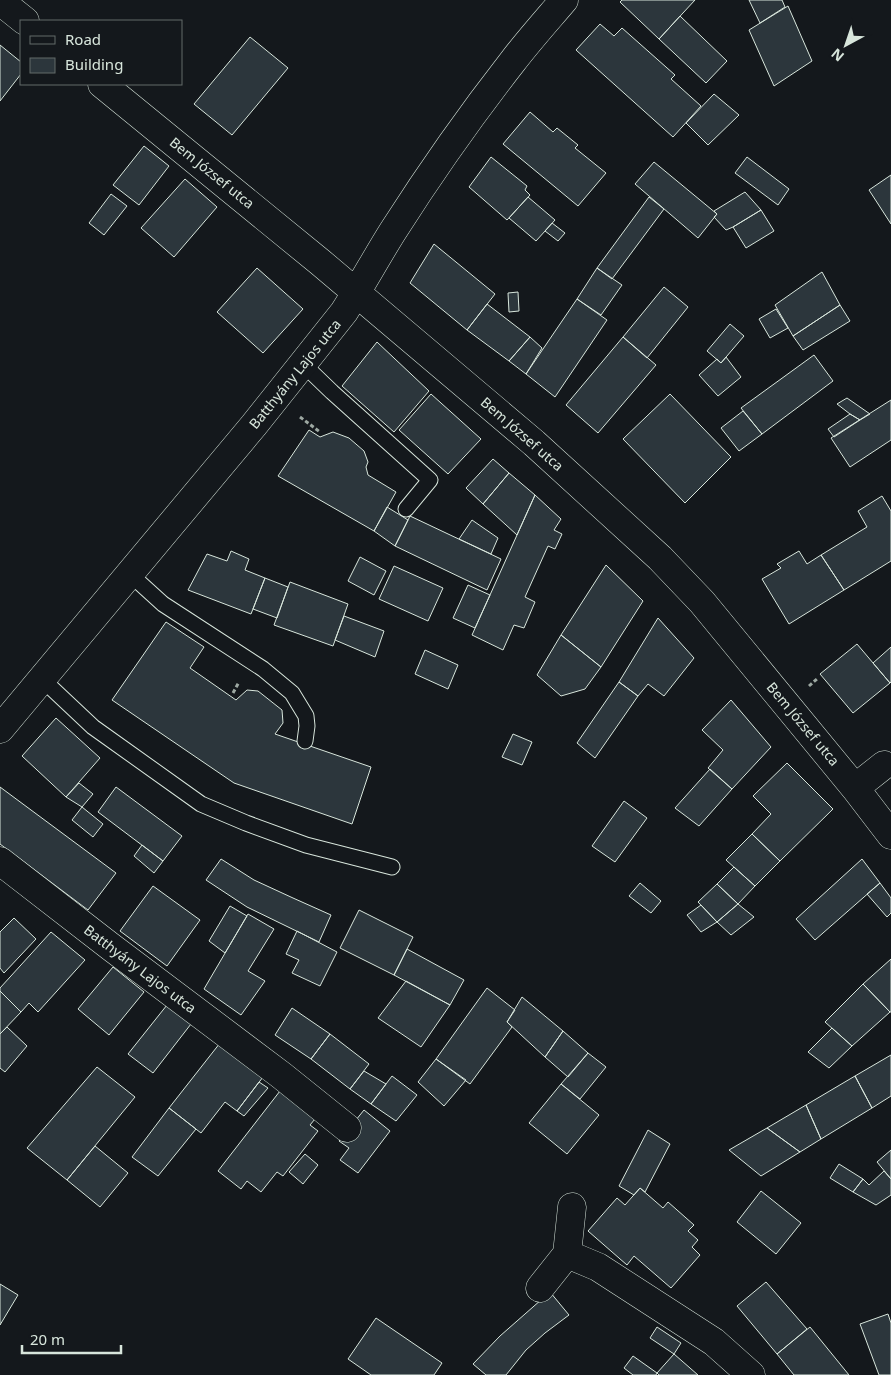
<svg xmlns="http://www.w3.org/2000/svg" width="891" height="1375" font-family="'Noto Sans',sans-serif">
  <rect width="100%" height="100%" fill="#14181c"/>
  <path fill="#2c363c" stroke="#d8e6dc" d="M622 0H695L659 39 620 2Z
    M749 0H782L785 7 760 23Z
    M788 6 812 61 774 86 749 30Z
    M680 16 727 61 706 83 659 39Z
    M600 24 614 36 622 28 675 75 671 79 701 106 673 137 576 50Z
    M250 37 288 68 232 135 194 104Z
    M0 45 21 62V74L0 101Z
    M714 94 739 115 708 145 686 123Z
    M530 112 553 132 557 128 578 145 575 148 606 173 578 206 503 144Z
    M144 146 169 166 139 205 113 185Z
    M491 157 527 186 525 190 530 195 507 220 469 187Z
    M747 157 789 189 778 205 735 173Z
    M654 162 717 214 698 238 635 184Z
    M891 175V224L869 190Z
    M185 179 217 207 174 257 141 228Z
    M745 192 761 210 733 227 726 230 714 217 717 214 714 211Z
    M111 194 127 206 104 235 89 223Z
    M528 197 555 220 536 241 509 218Z
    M649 197 664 209 612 279 597 268Z
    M761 210 774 231 746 248 733 227Z
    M552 223 565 233 558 241 545 231Z
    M434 244 495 294 467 330 410 283Z
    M257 268 303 309 263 353 217 312Z
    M597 268 622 285 601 315 577 299Z
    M822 272 840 305 793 336 775 305Z
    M664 287 688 307 647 358 623 337Z
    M518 292 519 311 509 312 508 293Z
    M577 299 607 320 555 397 526 374Z
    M487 304 530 337 509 361 467 330Z
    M840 305 850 321 803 350 793 336Z
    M776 309 788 328 770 338 759 319Z
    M730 324 744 336 721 363 707 351Z
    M530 337 542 348 526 374 509 361Z
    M623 337 656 365 598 433 566 405Z
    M377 342 429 391 394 432 342 386Z
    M814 355 833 381 762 434 741 408Z
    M726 357 741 377 718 396 699 375 717 359 721 363Z
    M431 394 481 439 448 474 399 430Z
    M670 394 731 457 685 503 623 439Z
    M847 398 870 414 860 420 850 414 837 404Z
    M891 400V440L850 467 831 438Z
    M743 411 762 434 739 451 721 428Z
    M850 414 860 420 834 437 828 429Z
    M309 430 320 437 333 432 349 438 364 451 368 462 366 467 368 475 396 492 374 531 278 476Z
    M493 459 509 473 483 504 466 488Z
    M509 473 535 495 517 535 483 504Z
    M535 495 561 519 554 530 562 534 555 549 548 546 525 597 535 602 524 628 514 625 503 650 472 635Z
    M882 496 891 511V561L844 590 821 555 867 527 858 511Z
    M387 507 408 520 395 546 374 531Z
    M410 516 501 559 487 590 395 546Z
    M472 520 498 538 491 554 459 539Z
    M231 551 249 559 245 570 265 578 251 614 188 590 207 554 227 561Z
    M799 551 807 564 821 555 844 590 789 624 762 579 781 568 777 564Z
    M360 557 386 571 374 595 348 581Z
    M606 565 643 601 601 667 561 635Z
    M394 566 443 588 428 621 379 599Z
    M265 578 288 587 277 618 253 609Z
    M290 582 348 604 333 646 274 625Z
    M468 585 490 595 475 628 453 618Z
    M344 616 384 631 375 657 335 640Z
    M658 618 694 658 664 696 648 684 638 696 619 682Z
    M166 622 204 647 190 668 236 700 247 690 258 691 282 710 283 723 275 734 371 767 352 824 234 783 112 700Z
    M561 635 601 667 585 689 561 696 537 675Z
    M857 644 890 683 853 713 820 674Z
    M891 647V682L890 683 873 663Z
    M425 650 458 665 448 689 415 674Z
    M619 682 638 696 595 758 577 743Z
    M731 700 771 747 732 789 708 768 723 750 702 730Z
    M56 718 100 758 66 797 22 756Z
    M513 734 532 742 522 765 502 757Z
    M787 763 833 809 780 861 752 834 771 814 753 796Z
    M710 769 732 789 699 826 675 808Z
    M79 783 93 794 82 807 66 797Z
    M0 787 116 873 88 910 0 844Z
    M116 787 182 836 163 861 98 812Z
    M624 801 647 818 615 862 592 846Z
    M82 807 103 824 93 837 72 820Z
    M752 834 780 861 755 886 726 860Z
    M142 845 163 861 154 873 134 856Z
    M221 859 254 880 293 898 331 915 319 942 247 907 206 880Z
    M862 859 880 883 815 940 796 919Z
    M734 867 755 886 738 904 717 884Z
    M640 883 661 901 651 913 629 896Z
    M880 883 891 898V913L887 917 867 894Z
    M717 884 738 904 717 922 698 902Z
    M153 886 200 920 167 966 120 931Z
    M738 904 754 917 731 935 717 922Z
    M701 905 717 922 701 932 687 915Z
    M230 906 247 916 225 953 209 941Z
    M359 910 413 937 394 975 340 948Z
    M248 914 274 929 248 971 265 981 241 1015 204 989Z
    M14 918 36 939 4 973 0 968V932Z
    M297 931 337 952 320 986 292 973 299 960 286 954Z
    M51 932 85 960 38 1012 29 1003 21 1012 0 991V988Z
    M407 949 464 980 450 1005 394 975Z
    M891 959V1012H890L863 984Z
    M113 967 144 992 109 1035 78 1009Z
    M406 981 450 1005 421 1047 378 1018Z
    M863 984 890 1012 852 1046 825 1022Z
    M487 988 515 1010 507 1022 512 1027 470 1084 436 1059Z
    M0 991 21 1012 0 1034Z
    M522 997 563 1031 545 1057 507 1022Z
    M167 1005 191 1024 153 1073 128 1054Z
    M292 1008 330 1034 311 1059 275 1035Z
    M7 1027 27 1046 5 1072 0 1068V1034Z
    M832 1028 852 1046 829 1068 808 1052Z
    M563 1031 588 1053 568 1077 545 1057Z
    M330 1034 369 1064 350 1089 311 1059Z
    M220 1043 263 1077 237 1111 225 1102 201 1133 169 1108Z
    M588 1053 606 1067 580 1099 561 1084Z
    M891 1055V1096L872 1108 855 1076Z
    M436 1059 466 1080 444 1106 418 1082Z
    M97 1067 135 1097 67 1180 27 1148Z
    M364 1071 386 1084 371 1104 350 1089Z
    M392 1076 417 1095 396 1121 371 1104Z
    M855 1076 872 1108 821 1139 806 1105Z
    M259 1082 268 1088 244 1116 237 1111Z
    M561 1084 599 1115 567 1154 529 1123Z
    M280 1091 315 1119 310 1125 318 1131 283 1176 277 1172 261 1192 247 1181 241 1189 218 1171Z
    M806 1105 821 1139 800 1152 767 1128Z
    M169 1108 196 1129 158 1176 132 1157Z
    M364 1110 390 1131 358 1173 340 1160 349 1148 339 1141Z
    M767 1128 800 1152 761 1176 729 1150Z
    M648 1130 670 1144 645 1192 640 1188 634 1195 619 1186Z
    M95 1146 128 1173 100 1207 67 1180Z
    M891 1150V1179L877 1162Z
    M305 1154 318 1165 303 1184 289 1172Z
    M839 1164 863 1179 853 1192 830 1178Z
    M884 1171 891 1179V1195L876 1205 853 1192 863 1179 869 1185Z
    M640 1188 663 1208 668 1202 694 1225 688 1231 698 1240 692 1247 700 1255 671 1288 634 1256 627 1265 588 1231 617 1198 625 1205Z
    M761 1191 801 1223 776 1254 737 1222Z
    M766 1282 807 1329 777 1354 737 1306Z
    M0 1284 18 1295 0 1325Z
    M550 1292 569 1315 545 1333 526 1350 506 1375H486L473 1364 500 1336Z
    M888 1314 891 1323V1375H879L860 1324Z
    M376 1318 442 1363 434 1375H371L348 1359Z
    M657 1327 681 1343 674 1354 650 1338Z
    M810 1327 849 1375H794L777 1354Z
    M674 1354 698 1375H659L657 1373Z
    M633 1356 657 1373 656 1375H633L624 1368Z"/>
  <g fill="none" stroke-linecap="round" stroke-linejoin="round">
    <defs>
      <path id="service" d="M303 364 332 392 430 480 406 509
        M130 574 163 604 263 669 292 693 306 716 307 726 305 741
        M42 679 93 727 201 804 246 823 306 845 392 867"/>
      <path id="minor" d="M0 1 25 21
        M102 84 320 262 534 443 660 558 702 602 855 788 891 835
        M0 729 254 425 344 312C361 286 376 258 393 231 430 173 470 116 513 61 529 40 547 20 564 0
        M855 788 884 765
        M0 861 111 947 281 1075 347 1128
        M567 1254 572 1207
        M540 1288 567 1254 598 1267 714 1342 751 1375"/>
    </defs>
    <use href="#service" stroke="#d8e6dc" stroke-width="17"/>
    <use href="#minor" stroke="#d8e6dc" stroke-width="29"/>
    <path stroke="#9da8a2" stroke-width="3" stroke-dasharray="4 2.5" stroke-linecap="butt" d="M300 417 320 432
      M809 686 818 678
      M233 693 239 682"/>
    <use href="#service" stroke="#14181c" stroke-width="15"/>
    <use href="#minor" stroke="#14181c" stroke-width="28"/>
  </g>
  <g text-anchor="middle" stroke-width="4" stroke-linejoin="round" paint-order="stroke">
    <g font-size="14" fill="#d8e6dc" stroke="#14181c">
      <text transform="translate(212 173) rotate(39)" y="5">Bem József utca</text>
      <text transform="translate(295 374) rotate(-51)" y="5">Batthyány Lajos utca</text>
      <text transform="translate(522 434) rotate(41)" y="5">Bem József utca</text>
      <text transform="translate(803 724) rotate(50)" y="5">Bem József utca</text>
      <text transform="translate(140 969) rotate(37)" y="5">Batthyány Lajos utca</text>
    </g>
  </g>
  <rect x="20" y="20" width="162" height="65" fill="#14181c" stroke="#626a69"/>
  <rect x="30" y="36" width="25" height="8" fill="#14181c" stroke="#626a69"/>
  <text x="65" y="45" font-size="15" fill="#d8e6dc">Road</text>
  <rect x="30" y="58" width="25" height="15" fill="#2c363c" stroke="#626a69"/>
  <text x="65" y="70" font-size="15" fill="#d8e6dc">Building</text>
  <g transform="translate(846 45) rotate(220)" stroke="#14181c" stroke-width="4" paint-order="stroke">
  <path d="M0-4L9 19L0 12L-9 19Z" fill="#d8e6dc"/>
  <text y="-8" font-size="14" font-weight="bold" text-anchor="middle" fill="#d8e6dc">N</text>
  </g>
  <path d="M22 1345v8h99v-8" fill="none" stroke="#d8e6dc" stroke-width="2.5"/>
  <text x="30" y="1345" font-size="15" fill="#d8e6dc" stroke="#14181c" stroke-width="4" paint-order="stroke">20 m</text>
</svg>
